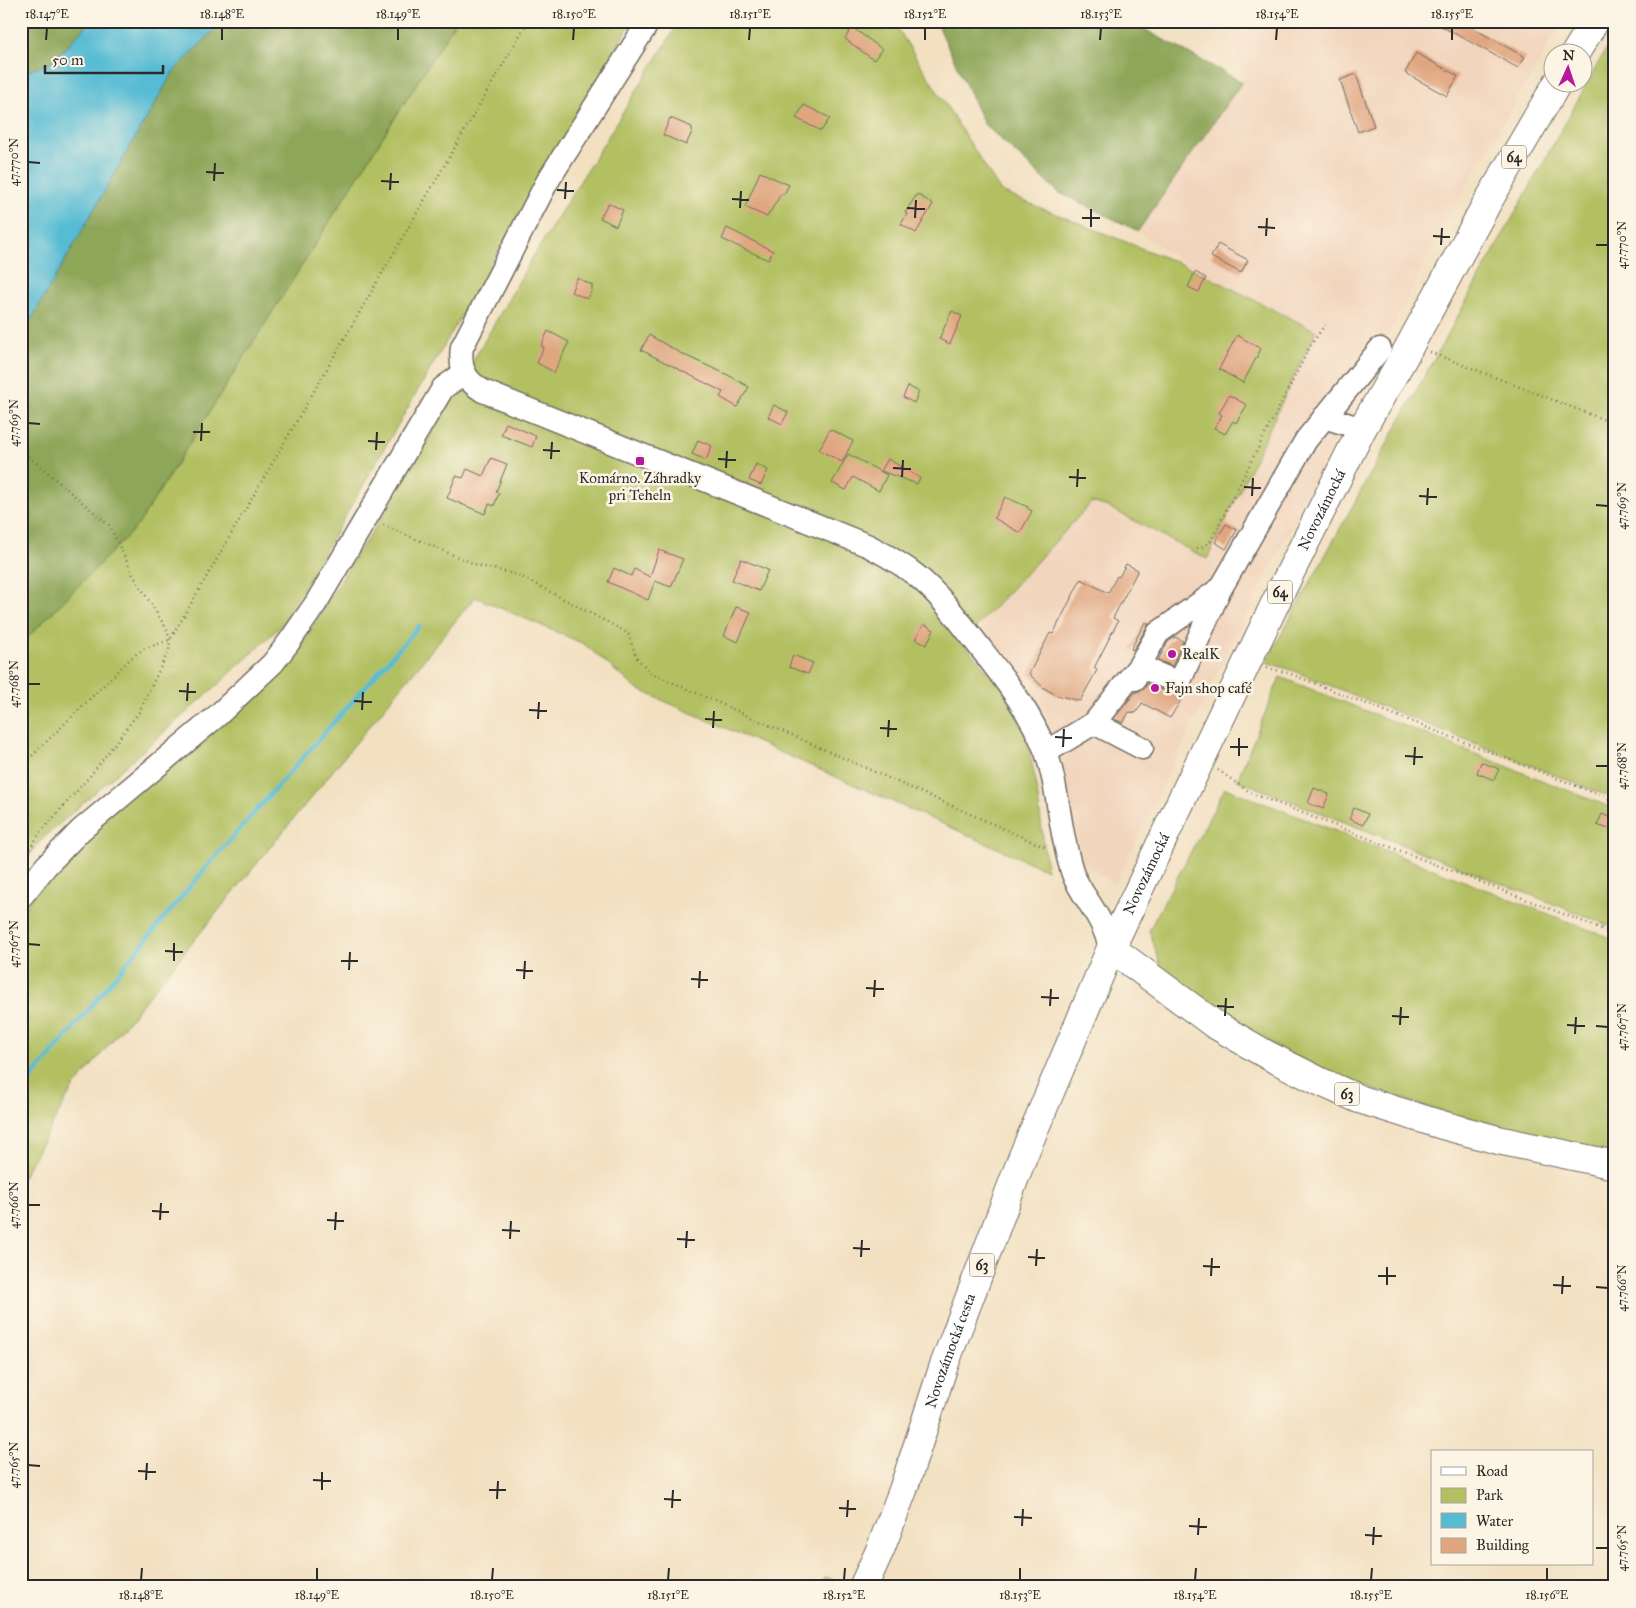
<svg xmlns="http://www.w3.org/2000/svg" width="1636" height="1608" font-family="'IM FELL Great Primer',serif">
  <rect width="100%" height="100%" fill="#fcf5e5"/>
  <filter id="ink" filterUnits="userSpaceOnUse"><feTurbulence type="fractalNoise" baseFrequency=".02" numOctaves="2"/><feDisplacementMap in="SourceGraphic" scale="10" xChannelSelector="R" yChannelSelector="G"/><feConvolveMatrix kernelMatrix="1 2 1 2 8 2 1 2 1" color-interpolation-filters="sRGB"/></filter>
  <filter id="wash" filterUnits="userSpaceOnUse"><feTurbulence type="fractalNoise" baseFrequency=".0096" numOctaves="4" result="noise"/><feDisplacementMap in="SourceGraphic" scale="20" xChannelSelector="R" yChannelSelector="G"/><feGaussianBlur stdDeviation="1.12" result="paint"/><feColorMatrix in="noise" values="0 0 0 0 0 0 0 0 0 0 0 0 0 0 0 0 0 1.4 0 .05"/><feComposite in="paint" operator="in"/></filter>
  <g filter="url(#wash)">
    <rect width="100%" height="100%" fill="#f2e0c1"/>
    <path fill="#f2d5bd" d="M1232 21H1563L1449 216 1231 645 1115 884 1082 863 1062 757 1041 709 979 624 1092 502 1108 507 1191 268 1138 231 1242 82Z"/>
    <path fill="#b2c062" stroke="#6e7646" d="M456 21H632L282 625 222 681 41 840 21 867V644L138 525Z
      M680 21H893L1001 192 1191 268 1316 331 1207 559 1108 507 1092 502 979 624 964 644 1001 686 1025 732 1036 782 1047 870 637 689 584 644 475 597 71 1091 21 1180V913L69 849 305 639 359 551 389 507 531 260Z
      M1615 33V799L1291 670 1266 662Z
      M1280 677 1615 809V928L1237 780Z
      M1225 788 1615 940V1155L1589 1150 1420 1105 1340 1078 1263 1040 1205 1000 1161 967 1149 930Z
      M825 1577 856 1587H820Z"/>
    <path fill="#8da658" stroke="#5c6842" d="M28 21H91L52 62 21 74V32Z
      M223 21H456L138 525 21 644V337L173 72Z
      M936 21H1129L1242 82 1138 231 1058 192 984 124Z"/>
    <path fill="#56bcd4" stroke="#407480" d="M91 21H223L173 72 21 337V74L52 62Z"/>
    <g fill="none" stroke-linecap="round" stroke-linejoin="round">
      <path stroke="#56bcd4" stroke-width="4.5" d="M21 1091 208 865 419 626"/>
    </g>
    <g id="blocks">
      <path fill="#e0a680" d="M1432 21H1460L1525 57 1518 68Z
        M852 27 882 49 874 60 845 39Z
        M1416 53 1458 76 1447 96 1405 73Z
        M1356 74 1374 126 1358 132 1340 80Z
        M804 105 830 118 821 131 796 118Z
        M670 118 692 127V132L686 145 663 135Z
        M760 172 789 185 784 194H781L767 217 745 207Z
        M917 194 933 204 916 233 901 224 907 214 905 213Z
        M608 203 623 210 616 226 600 218Z
        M727 228 773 251 768 260 722 239Z
        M1218 244 1248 260 1241 273 1211 257Z
        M1195 272 1206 278 1199 292 1188 287Z
        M577 278 592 285V290L588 299 571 292Z
        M952 311 962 316 950 344 939 339Z
        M548 331 569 342 554 372 537 363 544 347 541 346Z
        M649 335 682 354 728 375 749 387 737 407 720 397 723 392 641 350Z
        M1237 335 1261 349 1243 383 1219 369Z
        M908 386 919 392 914 403 903 397Z
        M1229 395 1247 405 1236 423 1233 421 1225 434 1214 428 1222 415 1219 413Z
        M774 405 788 412 782 424 768 417Z
        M506 423 536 436 532 447 501 435Z
        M830 429 853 441 842 462 819 450Z
        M698 440 712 446 706 460 692 454Z
        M848 454 887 475 879 491 853 477 846 490 832 483Z
        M491 458 507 464 496 492 499 493 494 506 489 504 485 514 447 498 456 476 463 478 467 469 483 476Z
        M888 459 920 478 917 484 881 471Z
        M756 464 768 470 761 485 749 480Z
        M1005 497 1028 507 1027 508 1032 511 1020 533 994 518Z
        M1226 524 1237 530 1226 549 1215 542Z
        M659 550 683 559 671 587 655 581 648 600 608 582 614 568 631 576 634 569 650 577Z
        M741 559 768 570 759 591 732 580Z
        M1126 564 1138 570 1113 618 1118 621 1094 668 1097 670 1080 701 1056 695 1044 688 1029 674 1050 633 1053 634 1081 579 1108 593 1117 576 1119 577Z
        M736 607 751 612 738 642 724 636Z
        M1145 622 1149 624 1133 650 1131 649Z
        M924 624 934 630 926 645 915 639Z
        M1175 637 1183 641 1172 666 1158 660 1168 642Z
        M793 655 813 663 808 674 789 667Z
        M1147 684 1174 695H1184L1170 718 1142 703 1136 713 1129 712 1123 723 1114 719 1133 695 1136 692 1144 689Z
        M1481 762 1499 769 1494 780 1477 773Z
        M1314 788 1329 794 1323 809 1308 803Z
        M1354 808 1368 814 1363 825 1349 819Z
        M1602 814 1615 819V831L1597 825Z"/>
    </g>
  </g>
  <g filter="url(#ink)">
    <use href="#blocks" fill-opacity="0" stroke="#716a60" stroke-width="1"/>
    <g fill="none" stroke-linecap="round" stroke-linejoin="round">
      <defs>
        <path id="minor" d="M649 21 547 182 462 347C459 369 465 380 483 391L869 546C886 555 902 564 917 576 939 594 957 618 975 641 1002 676 1030 710 1046 752 1060 792 1059 835 1073 874 1080 892 1093 906 1101 923 1105 931 1108 940 1111 948
          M1324 417 1362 429
          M1135 679 1139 666 1179 683 1220 589
          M1094 723 1142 748
          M1046 752 1094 723 1139 666 1158 633 1221 588 1306 440 1380 349
          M21 897 46 866 81 830 218 715 273 663 289 642 316 603 443 388 464 373"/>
        <g id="major">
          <path d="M1576 52 1595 21"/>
          <path d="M1111 948 1214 1024 1269 1056 1321 1082 1359 1099 1442 1125 1498 1140 1615 1165"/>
          <path id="s1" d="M863 1587 880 1550 903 1490 943 1368 1023 1156 1111 948 1281 591 1362 429 1402 360 1486 205 1558 82"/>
        </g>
      </defs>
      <use href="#minor" stroke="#716a60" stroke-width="25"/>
      <use href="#major" stroke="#716a60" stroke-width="30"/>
      <path stroke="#716a60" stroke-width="2.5" stroke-dasharray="1 4" stroke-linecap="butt" d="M1430 352 1615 424
        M21 450 110 526 133 575 166 628 170 640 169 650 139 712 90 776 40 833 21 862
        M383 525 477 565 518 575 628 633 636 657 651 673 1047 848
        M1197 548 1202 547 1210 542 1312 343 1325 325
        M1267 668 1288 673 1615 801
        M21 766 31 757 130 659 143 649 170 640 528 21
        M1218 770 1251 793 1615 934"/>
      <use href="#minor" stroke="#fff" stroke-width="22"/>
      <use href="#major" stroke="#fff" stroke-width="28"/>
    </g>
  </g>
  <path fill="none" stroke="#2b2b2b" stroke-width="2" d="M46 40 47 28M222 40V28M398 40V28M573 40 574 28M749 40 750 28M925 40V28M1100 40 1101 28M1276 40 1277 28M1452 40V28M28 162 40 163M206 172 224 173M214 181 215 163M381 181 399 182M390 190 391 173M557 190 574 191M565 199 566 182M732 199 749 200M740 208 741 191M907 208 925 209M915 218 916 200M1082 218H1100M1091 227V209M1258 227 1275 228M1266 236 1267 218M1433 236 1450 237M1441 245 1442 228M1596 245H1608M28 423 40 424M193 432H210M201 441 202 423M368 441 385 442M376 450 377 432M543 450 560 451M551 459 552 442M718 459 736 460M726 468 727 451M893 468 911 469M902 477 903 460M1069 477 1086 478M1077 487 1078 469M1244 487 1261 488M1252 496 1253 478M1419 496 1437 497M1427 505 1428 488M1596 505 1608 506M28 684H40M179 691 196 692M187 701 188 683M354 701 372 702M362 710 363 692M529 710 547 711M538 719 539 702M705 719 722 720M713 728 714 711M880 728 897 729M888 737 889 720M1055 737 1072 738M1063 747 1064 729M1230 747H1248M1239 756V738M1405 756 1423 757M1414 765 1415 747M1596 766H1608M28 944 40 945M165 951 183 952M174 961V943M341 961H358M349 970 350 952M516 970 533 971M524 979 525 961M691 979 708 980M699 988 700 971M866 988 884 989M874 997 875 980M1041 997 1059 998M1050 1006 1051 989M1217 1006 1234 1007M1225 1016 1226 998M1392 1016 1409 1017M1400 1025 1401 1007M1567 1025 1585 1026M1596 1026 1608 1027M1575 1034 1576 1017M28 1205H40M152 1211 169 1212M160 1220 161 1203M327 1220 344 1221M335 1230 336 1212M502 1230 520 1231M510 1239 511 1221M677 1239 695 1240M686 1248 687 1231M853 1248 870 1249M861 1257 862 1240M1028 1257 1045 1258M1036 1266 1037 1249M1203 1266 1220 1267M1211 1276 1212 1258M1378 1276H1396M1387 1285V1267M1553 1285 1571 1286M1596 1287 1608 1288M1562 1294 1563 1276M28 1465 40 1466M138 1471 156 1472M146 1480 147 1463M313 1480 331 1481M322 1490V1472M489 1490H506M497 1499 498 1481M664 1499 681 1500M672 1508 673 1490M839 1508 856 1509M847 1517 848 1500M1014 1517 1032 1518M1022 1526 1023 1509M1189 1526 1207 1527M1198 1535 1199 1518M1365 1535 1382 1536M1373 1545 1374 1527M1596 1548H1608M141 1580 142 1568M317 1580V1568M492 1580 493 1568M668 1580 669 1568M844 1580 845 1568M1020 1580V1568M1195 1580 1196 1568M1371 1580 1372 1568M1547 1580V1568"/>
  <g fill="#b5179e" stroke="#fcf5e5" stroke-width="2">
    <rect x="635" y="456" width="10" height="10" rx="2.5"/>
    <circle cx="1172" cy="654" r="5"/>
    <circle cx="1155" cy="688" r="5"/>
  </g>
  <g text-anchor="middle" stroke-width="5" stroke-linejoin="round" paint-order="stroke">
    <g fill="#fcf5e5" stroke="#6a6863" stroke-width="1">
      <rect x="1501.5" y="145.5" width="25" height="23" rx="4"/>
      <rect x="1267.5" y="580.5" width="25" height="23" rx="4"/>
      <rect x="1334.5" y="1082.5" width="25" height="23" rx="4"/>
      <rect x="969.5" y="1253.5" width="25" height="23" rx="4"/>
    </g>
    <g font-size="14" font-weight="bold" fill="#2b2b2b">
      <text x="1514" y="162">64</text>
      <text x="1280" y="597">64</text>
      <text x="1347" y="1099">63</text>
      <text x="982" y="1270">63</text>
    </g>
    <g font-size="15" fill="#2b2b2b" stroke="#fcf5e5" text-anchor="start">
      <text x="640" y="483" text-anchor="middle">Komárno. Záhradky<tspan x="640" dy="17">pri Teheln</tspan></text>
      <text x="1182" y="659">RealK</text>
      <text x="1165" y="693">Fajn shop café</text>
    </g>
    <g font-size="15" fill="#2b2b2b" stroke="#fcf5e5">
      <text dy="5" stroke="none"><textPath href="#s1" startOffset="1172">Novozámocká</textPath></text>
      <text dy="5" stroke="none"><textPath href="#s1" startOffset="768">Novozámocká</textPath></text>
      <text dy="5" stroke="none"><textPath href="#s1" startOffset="252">Novozámocká cesta</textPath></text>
    </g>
  </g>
  <rect width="1636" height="1608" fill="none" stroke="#fcf5e5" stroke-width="55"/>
  <rect x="1431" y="1450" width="162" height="115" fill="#fcf5e5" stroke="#a8a49b"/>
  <rect x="1441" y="1467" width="25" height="8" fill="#ffffff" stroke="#a8a49b"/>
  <text x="1476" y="1476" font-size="15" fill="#2b2b2b">Road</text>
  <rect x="1441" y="1488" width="25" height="15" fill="#b2c062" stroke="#a8a49b"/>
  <text x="1476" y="1500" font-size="15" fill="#2b2b2b">Park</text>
  <rect x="1441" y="1513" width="25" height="15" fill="#56bcd4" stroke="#a8a49b"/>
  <text x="1476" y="1526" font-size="15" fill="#2b2b2b">Water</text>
  <rect x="1441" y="1538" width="25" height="15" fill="#e0a680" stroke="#a8a49b"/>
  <text x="1476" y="1550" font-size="15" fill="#2b2b2b">Building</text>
  <g transform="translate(1568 68) rotate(3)"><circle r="24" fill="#fcf5e5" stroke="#a8a49b"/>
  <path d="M0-4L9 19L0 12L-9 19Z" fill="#b5179e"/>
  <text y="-8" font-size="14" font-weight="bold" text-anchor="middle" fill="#2b2b2b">N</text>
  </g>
  <path d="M45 65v8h118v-8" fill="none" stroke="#2b2b2b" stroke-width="2.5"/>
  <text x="52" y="65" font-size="15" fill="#2b2b2b" stroke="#fcf5e5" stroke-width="4" paint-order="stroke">50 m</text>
  <rect x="28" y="28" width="1580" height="1552" fill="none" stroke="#2b2b2b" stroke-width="2"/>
  <g font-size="12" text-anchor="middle" fill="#2b2b2b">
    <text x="47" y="18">18.147°E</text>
    <text x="222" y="18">18.148°E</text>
    <text x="398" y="18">18.149°E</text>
    <text x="574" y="18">18.150°E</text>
    <text x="750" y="18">18.151°E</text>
    <text x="925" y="18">18.152°E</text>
    <text x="1101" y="18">18.153°E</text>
    <text x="1277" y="18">18.154°E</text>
    <text x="1452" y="18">18.155°E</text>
    <text transform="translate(14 162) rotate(-90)" y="4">47.770°N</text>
    <text transform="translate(1622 245) rotate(-90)" y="4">47.770°N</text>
    <text transform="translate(14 423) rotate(-90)" y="4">47.769°N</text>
    <text transform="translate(1622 506) rotate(-90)" y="4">47.769°N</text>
    <text transform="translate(14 684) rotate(-90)" y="4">47.768°N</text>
    <text transform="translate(1622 766) rotate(-90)" y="4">47.768°N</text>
    <text transform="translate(14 944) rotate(-90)" y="4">47.767°N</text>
    <text transform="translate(1622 1027) rotate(-90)" y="4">47.767°N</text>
    <text transform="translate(14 1205) rotate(-90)" y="4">47.766°N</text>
    <text transform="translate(1622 1288) rotate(-90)" y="4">47.766°N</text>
    <text transform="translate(14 1465) rotate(-90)" y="4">47.765°N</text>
    <text transform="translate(1622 1548) rotate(-90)" y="4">47.765°N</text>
    <text x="141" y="1599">18.148°E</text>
    <text x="317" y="1599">18.149°E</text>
    <text x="492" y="1599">18.150°E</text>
    <text x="668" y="1599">18.151°E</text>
    <text x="844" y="1599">18.152°E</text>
    <text x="1020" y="1599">18.153°E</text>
    <text x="1195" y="1599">18.154°E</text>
    <text x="1371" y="1599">18.155°E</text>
    <text x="1547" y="1599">18.156°E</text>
  </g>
</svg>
